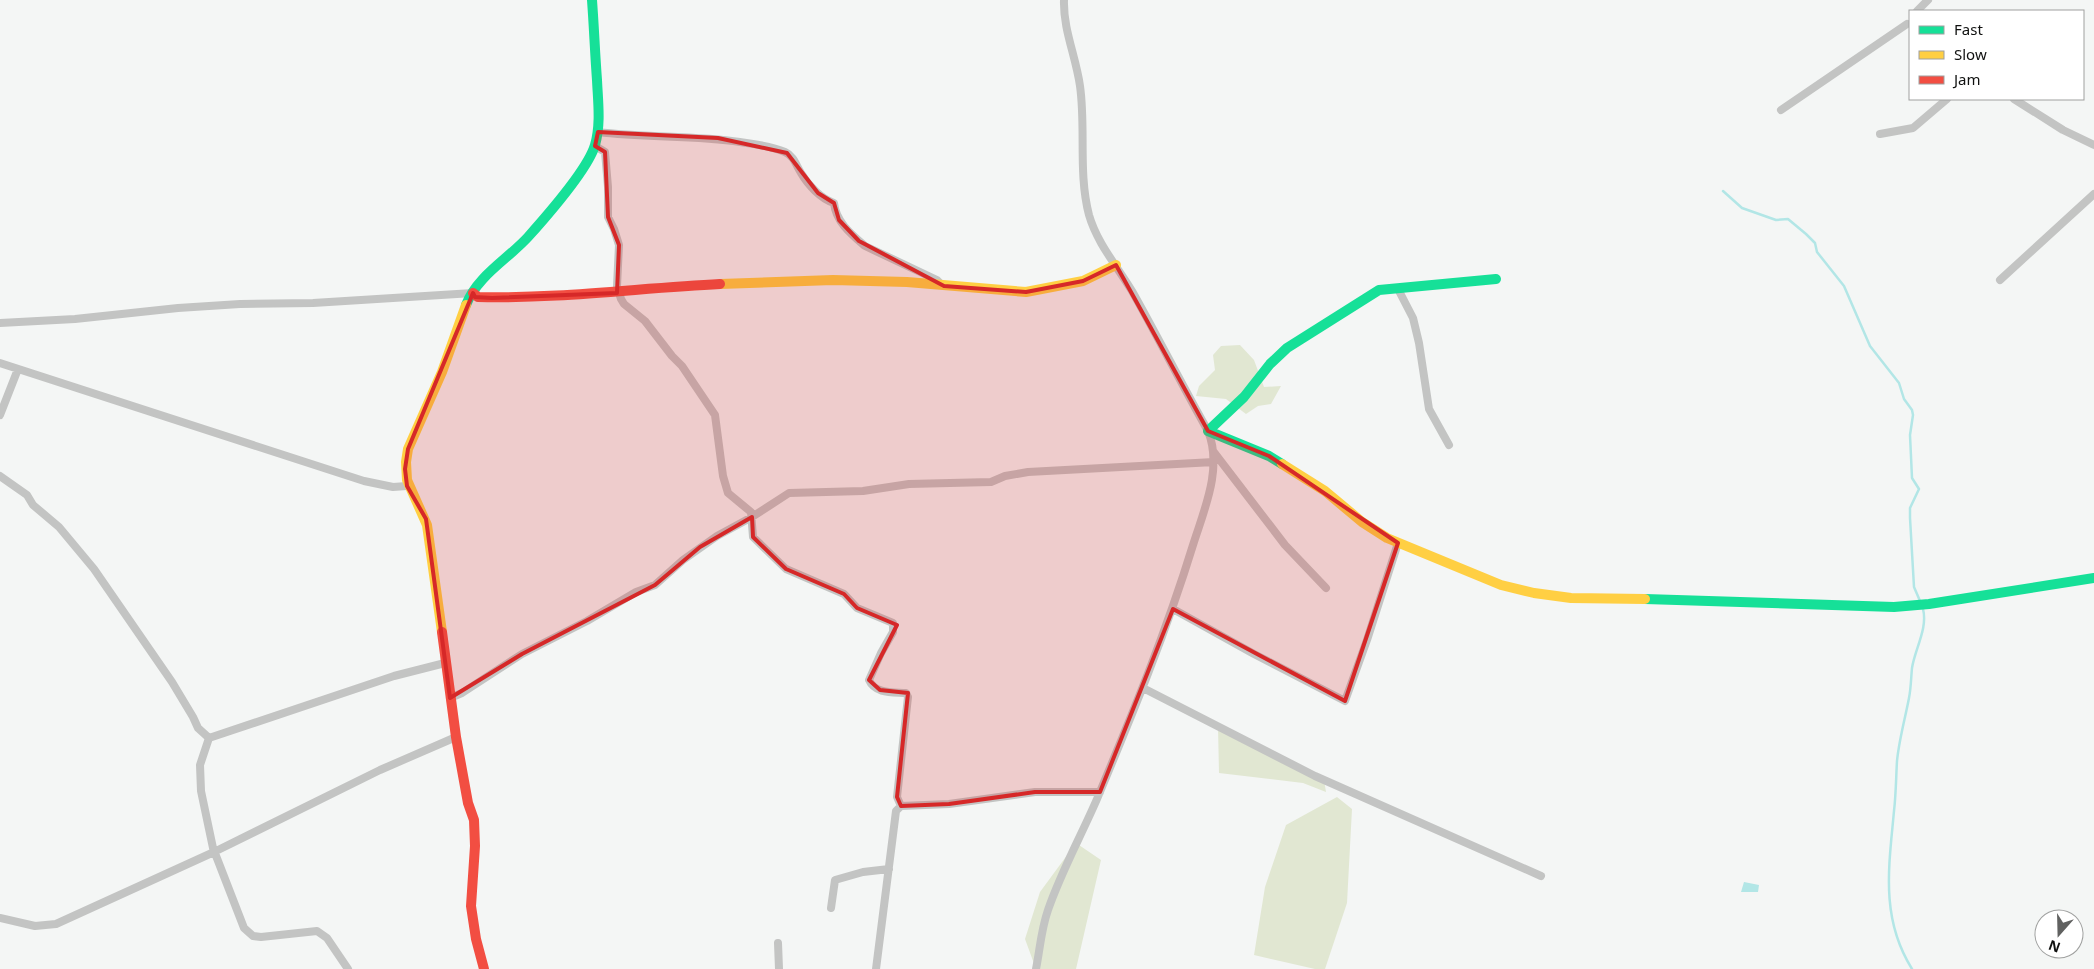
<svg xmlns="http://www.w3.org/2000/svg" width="2094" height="969" font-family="'Noto Sans',sans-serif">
  <rect width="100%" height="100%" fill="#f4f6f5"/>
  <path fill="#e1e7d2" d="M1240 345 1254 360 1264 387 1281 386 1271 404 1258 406 1246 414 1226 399 1196 396 1199 386 1215 370 1213 355 1221 346Z
    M1218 727 1324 780 1326 792 1303 783 1219 773Z
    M1337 797 1352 809 1347 903 1325 969H1315L1254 955 1265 887 1286 825Z
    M1076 843 1101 860 1076 969H1036L1025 939 1040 892Z"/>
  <path fill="#b2e6e6" d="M1744 882 1759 885 1758 892H1741Z"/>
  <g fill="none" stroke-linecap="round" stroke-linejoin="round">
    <path stroke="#b2e6e6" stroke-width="2.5" d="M1723 191 1742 208 1776 220 1788 219 1806 234 1815 243 1817 252 1844 286 1870 346 1899 383 1904 399 1912 410 1913 415 1910 435 1912 478 1919 489 1910 508V518L1914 587 1920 601
      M1912 969C1880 918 1889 866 1894 811 1896 794 1896 778 1897 761 1899 740 1905 719 1909 698 1911 688 1911 678 1912 668 1915 649 1928 628 1923 609"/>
    <path stroke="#c3c4c3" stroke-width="8" d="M1917 11 1928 0
      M2014 99 2063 130 2094 145
      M1781 110 1907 24
      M598 132C645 138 693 135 740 142 755 144 771 146 785 152 794 156 796 165 801 173 808 185 821 199 834 203 836 222 851 234 865 246L937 280 942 285
      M1880 134 1913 128 1947 99
      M595 146 605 152 608 187V217L614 229 619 245 617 286 621 299 624 304 645 321 672 356 682 366 715 415 723 476 728 493 751 512 753 537 786 569 844 594 857 608 893 623V632L881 653 869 680C875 694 893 692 906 693L908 697 897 797 901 806
      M2000 280 2094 194
      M1398 289 1413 318 1419 343 1429 409 1449 445
      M0 323 75 319 178 308 240 304 313 303 473 293
      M0 363 364 481 393 487 407 486
      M0 415 18 369
      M1213 451 1285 545 1326 588
      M0 476 27 495 33 505 59 527 94 569 172 682 193 717 198 728 209 738 394 676 445 663
      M1173 609 1254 654 1345 701 1367 640 1398 543
      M1143 688 1315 776 1541 876
      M450 698 462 693 522 654 587 621 636 592 655 585 683 560 717 536 752 517 789 493 863 491 909 484 991 482 1005 476 1028 472 1214 462
      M209 738 200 765 201 791 213 848 244 928 253 936 261 937 317 931 327 938 348 969
      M831 908 835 880 863 872 889 869
      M0 918 35 926 56 924 214 852 380 770 456 737
      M778 943 779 969
      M876 969 896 811 901 806 949 804 1035 792H1100
      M1036 969C1040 949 1041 930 1048 910 1061 872 1081 836 1097 799 1132 715 1166 633 1193 545 1204 510 1223 468 1208 431 1182 385 1158 337 1132 291 1117 266 1097 243 1089 215 1078 173 1086 128 1080 86 1076 57 1063 29 1064 0"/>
    <path stroke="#16e098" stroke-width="10" d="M466 305C477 276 508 259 528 237 545 218 588 169 595 145 601 124 598 102 597 80 595 54 594 27 592 0
      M1282 464 1269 456 1208 431 1244 397 1270 364 1287 348 1379 290 1496 279
      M1645 599 1894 607 1929 604 2094 578"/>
    <path stroke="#ffcf43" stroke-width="10" d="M720 284 833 280 907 282 1026 292 1083 281 1116 265
      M1282 464 1325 491 1362 522 1387 538 1501 585 1534 593 1571 598 1645 599
      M442 632 427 525 407 480 406 462 408 449 442 372 466 305"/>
    <path stroke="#f24e42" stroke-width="10" d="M473 293 478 297C559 299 639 288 720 284
      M442 632 456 737 468 803 474 820 475 846 471 906 476 939 484 969"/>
  </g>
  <path fill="#d62828" fill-opacity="0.2" stroke="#d62828" stroke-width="4" stroke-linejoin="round" d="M598 132 718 138 787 153 818 193 834 203 839 220 859 241 944 286 1026 292 1083 281 1116 265 1208 431 1269 456 1398 543 1345 701 1173 609 1100 792H1035L949 804 901 806 897 797 908 693 880 690 869 680 897 625 857 608 844 594 786 569 753 537 752 517 700 547 655 585 522 654 450 698 426 519 407 486 405 469 408 449 473 293 475 297 492 298 617 293 619 245 608 217 605 152 595 146Z"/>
  <rect x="1909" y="10" width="175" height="90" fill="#ffffff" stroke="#9fa09f"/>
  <rect x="1919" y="26" width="25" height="8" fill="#16e098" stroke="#9fa09f"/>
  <text x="1954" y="35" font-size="15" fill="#101110">Fast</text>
  <rect x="1919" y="51" width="25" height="8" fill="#ffcf43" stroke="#9fa09f"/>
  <text x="1954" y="60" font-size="15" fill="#101110">Slow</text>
  <rect x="1919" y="76" width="25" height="8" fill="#f24e42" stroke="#9fa09f"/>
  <text x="1954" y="85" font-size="15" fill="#101110">Jam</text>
  <g transform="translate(2059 934) rotate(200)"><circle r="24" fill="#ffffff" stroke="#9fa09f"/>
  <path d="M0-4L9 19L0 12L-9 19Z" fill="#606160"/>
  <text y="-8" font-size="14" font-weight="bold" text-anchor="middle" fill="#101110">N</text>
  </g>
</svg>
